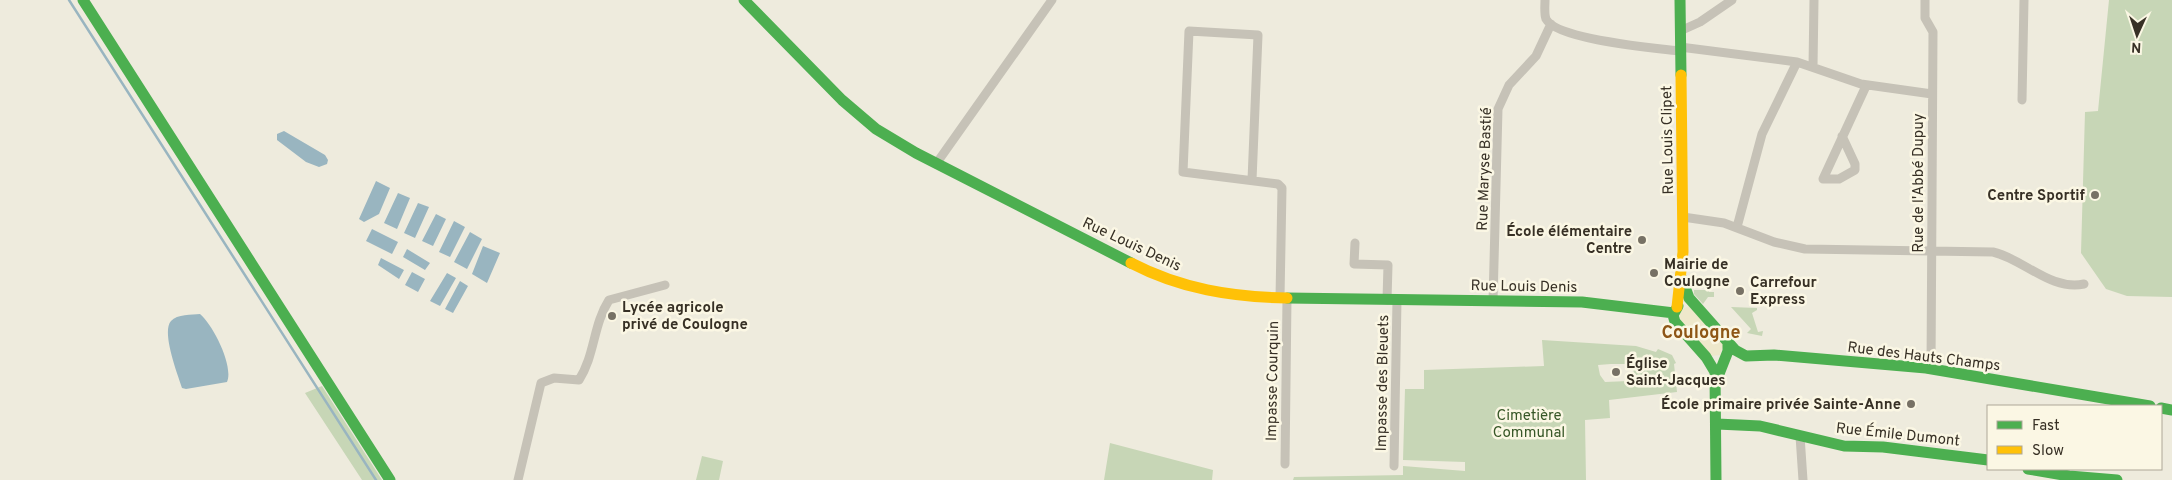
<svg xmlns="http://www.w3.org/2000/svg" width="2172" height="480" font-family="Overpass,sans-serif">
  <rect width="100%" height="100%" fill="#eeebdd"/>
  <path fill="#c7d6b6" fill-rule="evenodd" d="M2109 0H2172V297L2127 296 2106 289 2081 253 2085 112 2098 111Z
    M1694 290H1709V292H1714V297H1708L1703 304 1694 294Z
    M1731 307 1757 308V310L1752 313 1758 332 1763 331 1762 336 1747 333 1751 329Z
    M1542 340 1636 346 1656 352 1658 349 1672 355 1676 363 1674 364 1677 392 1609 400 1610 418 1585 420 1586 480H1293L1294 477 1403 475V466L1465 471V462L1403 460 1405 389H1424V370L1544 366ZM1611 364H1628L1630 369 1633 368 1634 374 1630 375 1629 381 1605 382 1600 375 1598 365Z
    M322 386 382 480H362L305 393Z
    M1110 443 1213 470 1212 480H1104Z
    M702 456 723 461 719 480H696Z"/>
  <path fill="#eee8cb" d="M1689 306 1724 342 1720 355 1711 356 1682 327 1679 311Z"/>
  <path fill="#99b5c0" d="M284 131 325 155 328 160 327 164 319 167 306 162 277 140V134Z
    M376 181 390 188 379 214 364 222 359 219Z
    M398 193 410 198 397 229 384 223Z
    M418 203 429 207 415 238 404 233Z
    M436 214 446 219 433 246 422 241Z
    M454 221 465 227 450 257 439 252Z
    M372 229 398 242 392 254 366 241Z
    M470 232 482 239 467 269 454 262Z
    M483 246 500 253 487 283 472 274Z
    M407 249 430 263 425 270 403 257Z
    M381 258 404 270 399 279 378 265Z
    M412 272 425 279 418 292 405 285Z
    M447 273 456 278 440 306 430 301Z
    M460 281 468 286 453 313 445 309Z
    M200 314C213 325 234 366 227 382L186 389 182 388C178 375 161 332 171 321 177 314 192 315 200 314Z"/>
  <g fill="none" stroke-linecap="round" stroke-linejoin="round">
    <path stroke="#99b5c0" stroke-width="2.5" d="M69 0 376 480"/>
    <path stroke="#c6c2b7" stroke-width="9" d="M1545 0C1545 6 1544 14 1546 19 1557 40 1656 48 1680 51
      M1925 0V18L1933 32 1931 369
      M1680 31 1700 22 1732 0
      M1680 47 1797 62 1861 84 1932 94
      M1813 67 1814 0
      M2022 100 2024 0
      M1842 136 1855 164V170L1839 179H1823L1866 86
      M936 164 1052 0
      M1252 180 1258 35 1189 31 1183 172 1278 184 1282 188 1280 298
      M1683 217 1724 223 1774 242 1805 249 1993 252C2024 259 2050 291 2084 284
      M1737 227 1762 134 1797 62
      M1355 243 1354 264 1388 265 1387 300
      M1493 301 1498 109 1509 85 1536 56 1551 24
      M1800 436 1803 480
      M1285 464 1287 298
      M1394 466 1397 300
      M518 480 541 383 554 378 579 380C595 355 593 325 609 300L665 285"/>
    <path stroke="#4caf50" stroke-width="11" d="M83 0 390 480
      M744 0 842 100 876 129 916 153 1131 263
      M1680 0 1681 75
      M1682 279 1689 298 1735 350 1746 356 1774 355 1926 368 2150 406
      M1287 298 1582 302 1674 313
      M1678 306 1673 315 1675 322 1706 357 1715 372 1716 480
      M1717 379 1728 351V342
      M2161 408 2172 410
      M1717 424 1760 426 1844 446 1883 447 1988 460
      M2028 469 2069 476 2117 480"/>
    <path stroke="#ffc107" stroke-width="11" d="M1131 263C1181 289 1232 297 1287 298
      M1677 307 1683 252 1681 75"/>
  </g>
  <g fill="#777165" stroke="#fbf7e4" stroke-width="2">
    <circle cx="2095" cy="195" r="5"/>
    <circle cx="1642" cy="240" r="5"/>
    <circle cx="1654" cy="273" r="5"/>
    <circle cx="1740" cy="291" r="5"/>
    <circle cx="612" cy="316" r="5"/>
    <circle cx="1616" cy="372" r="5"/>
    <circle cx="1911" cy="404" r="5"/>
  </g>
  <g text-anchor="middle" stroke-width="5" stroke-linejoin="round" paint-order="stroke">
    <g font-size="15" fill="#373025" stroke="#fbf7e4">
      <text transform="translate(1667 140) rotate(-91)" y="5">Rue Louis Clipet</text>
      <text transform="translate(1484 169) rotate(-88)" y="5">Rue Maryse Bastié</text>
      <text transform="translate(1918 183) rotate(-90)" y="5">Rue de l'Abbé Dupuy</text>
      <text transform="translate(1132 244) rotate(25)" y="5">Rue Louis Denis</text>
      <text transform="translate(1524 286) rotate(1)" y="5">Rue Louis Denis</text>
      <text transform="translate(1924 356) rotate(7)" y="5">Rue des Hauts Champs</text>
      <text transform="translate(1272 381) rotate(-89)" y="5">Impasse Courquin</text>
      <text transform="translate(1382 383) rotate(-89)" y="5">Impasse des Bleuets</text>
      <text transform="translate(1898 434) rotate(6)" y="5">Rue Émile Dumont</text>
    </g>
    <g font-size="15" font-weight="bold" fill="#373025" stroke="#fbf7e4" text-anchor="start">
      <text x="2085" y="200" text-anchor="end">Centre Sportif</text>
      <text x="1632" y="236" text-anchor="end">École élémentaire<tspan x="1632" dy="17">Centre</tspan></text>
      <text x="1664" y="269">Mairie de<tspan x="1664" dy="17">Coulogne</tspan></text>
      <text x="1750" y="287">Carrefour<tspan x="1750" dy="17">Express</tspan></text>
      <text x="622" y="312">Lycée agricole<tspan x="622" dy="17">privé de Coulogne</tspan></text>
      <text x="1626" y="368">Église<tspan x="1626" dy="17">Saint-Jacques</tspan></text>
      <text x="1901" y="409" text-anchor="end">École primaire privée Sainte-Anne</text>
    </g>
    <g font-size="15" fill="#375727" stroke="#fbf7e4">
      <text x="1529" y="420">Cimetière<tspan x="1529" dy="17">Communal</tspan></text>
    </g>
    <g font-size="18" font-weight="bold" fill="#8e5616" stroke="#fbf7e4">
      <text x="1701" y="338">Coulogne</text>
    </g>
  </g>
  <rect x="1987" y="405" width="175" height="65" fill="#fbf7e4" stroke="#ada798"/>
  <rect x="1997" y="421" width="25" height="8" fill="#4caf50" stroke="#ada798"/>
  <text x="2032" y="430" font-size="15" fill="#373025">Fast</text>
  <rect x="1997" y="446" width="25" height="8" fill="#ffc107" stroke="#ada798"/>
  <text x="2032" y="455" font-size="15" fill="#373025">Slow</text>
  <g transform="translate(2137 35) rotate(183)" stroke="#fbf7e4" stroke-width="4" paint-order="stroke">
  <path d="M0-4L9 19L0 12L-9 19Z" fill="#373025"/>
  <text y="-8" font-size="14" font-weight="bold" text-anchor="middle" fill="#373025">N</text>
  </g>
</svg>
